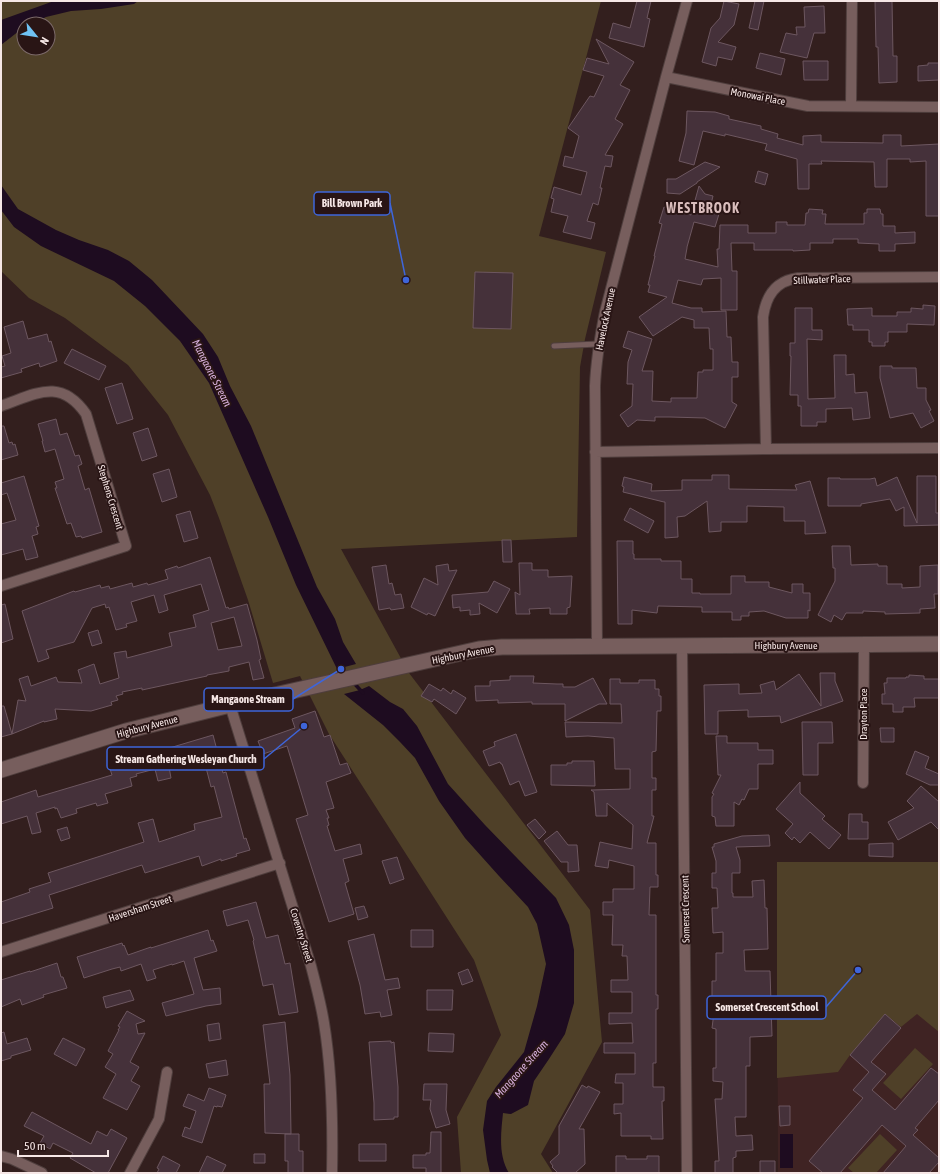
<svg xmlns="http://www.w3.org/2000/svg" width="940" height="1174" font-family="'Asap Condensed',sans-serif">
  <rect width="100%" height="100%" fill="#331f1e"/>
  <path fill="#3f2323" d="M777 862H939V1173H778Z"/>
  <path fill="#4f4028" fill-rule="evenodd" d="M1 1H601L539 236 606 252 585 339 580 367 577 537 341 549 409 673 590 910 602 1042 541 1154 553 1173H461L457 1117 501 1035 474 960 329 734 300 676 273 683 248 600 219 518 210 495 168 415 128 365 65 318 29 298 1 271ZM24 24H48V48H24Z
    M777 862H939V1032L917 1014 901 1027 885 1014 850 1055 838 1072 777 1078Z
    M915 1048 933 1064 901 1099 883 1083Z
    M880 1134 897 1150 876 1173H854L848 1168Z"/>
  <path fill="#1e0c20" d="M54 1H138L134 4 101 9 71 11 46 17 32 24H24V28L19 31 1 45V20Z
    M1 185 18 209 56 230 79 240 108 250 129 261 152 280 203 334 218 357 230 386 251 426 317 587 335 619 343 642 356 664 337 669 296 585 268 517 209 383 180 341 145 306 114 281 41 246 14 227 1 210Z
    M369 686 390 702 403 709 417 726 448 784 485 825 556 898 569 925 574 950V1003L565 1034 549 1059 534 1081 528 1105 511 1114 503 1113C501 1133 498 1155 509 1173H490L487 1160 483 1130 487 1101 496 1087 524 1052 537 1006 546 964 537 924 528 907 499 876 465 838 439 801 415 758 400 742 383 725 344 694 360 690Z
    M780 1134H793V1168H780Z"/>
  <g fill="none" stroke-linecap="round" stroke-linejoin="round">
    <path stroke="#1e0c20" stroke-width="3.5" d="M353 682 363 693"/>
  </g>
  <path fill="#45313a" stroke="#6d5760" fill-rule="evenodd" d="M637 1H651L647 18 650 19 644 47 609 38 613 23 630 28Z
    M724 1 739 4 734 25 718 42 736 47 732 60 718 57 716 66 702 62 711 28 720 18Z
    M755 1H764L758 30 749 28Z
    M875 1H892L893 56H897V82L879 83 878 47H876Z
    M824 6 825 33H814L807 58 780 52 786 33 797 35 796 27H805L804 7Z
    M596 39 634 62 620 85 630 90 615 119 623 124 605 155 613 156 611 167 605 166 600 188H602L598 205 593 203 587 221 595 223 591 239 563 232 568 216 551 212 554 199 551 198 554 187 581 195 587 172 563 166 565 156 573 158 579 136 568 128 590 96 594 97 604 76 583 70 587 58 609 64Z
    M760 53 785 59 781 75 756 68Z
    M803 61H828V80H804Z
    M928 63H939V80L918 81V66L928 65Z
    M687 111 715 112 729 116V119L761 126V129L778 134 777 138 803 145V136L821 135V142L883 143V135H901V146L939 144V216H926V161L910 162V159H887V187H875L874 162 821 161 822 164H809V189H798L797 159 765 150 767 144 725 134V136L703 131 694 165 679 161 686 133Z
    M705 162 720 167 697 182V183L680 194 667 193V179H676Z
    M758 171 768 174 765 185 755 182Z
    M699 186 705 194 713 196 710 208 715 210V213L719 214 715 227 694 222 687 247V248L685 259 718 267 717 249H719L720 225H748V233H776V222H787V225H805L806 213H808L809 209 823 210 822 214H826L825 224H864V213H867V209H880L881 214H883V226H895V233L915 232V243L895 244V251H879V244L858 243V239H833V243H810V250L793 251V250H754V243H731L732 271H737V310H721V278L703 279 701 285 678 280 672 303 691 308H702V312L726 311 727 337H731L732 362H738V377H732V402L737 405 725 428 705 418 670 417H655V421L637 420 628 427 620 415 632 406 633 384H627L628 362 632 350 623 347 628 331 652 339 642 371H653L652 401 671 402V398H697L698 372H703V370H713V349H710L709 328H694V320L682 317 653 336 639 317 667 297 648 292 650 285H648L655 256H654L662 224 659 223 664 207 691 215Z
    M475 272 513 273 511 329 473 328Z
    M923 305 935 306 934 325 907 324V332H888V342H885V346H872V342H869V330H853V325H848L847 309 872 308V316H897V312H911V308L923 309Z
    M795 308H812V330H822V340L807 339 808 399 835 398 834 355H846V375L854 374 855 393 867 392 870 418 853 420 852 408 826 409V422H817V426H801V406H798V395H790L791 356H790V343H795Z
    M23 321 28 339 47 334 49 342 51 341 57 361 40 367 39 363 21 369 22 372 1 378V367L5 366 2 356 11 353 4 327Z
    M72 349 106 366 99 380 64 363Z
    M880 366H892V368H916L917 388H926V400L931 410 929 411 934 421 921 428 913 413 890 418 880 378Z
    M122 383 133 419 117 424 105 388Z
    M56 419 60 435 67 433 75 456 79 455 82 464 78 466 85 490 89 488 102 532 82 538 81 536 76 537 71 523 67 524 55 488H57L55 482 64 479 55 449 45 452 42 441H43L38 424Z
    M1 426H4L9 443 12 442 13 445 15 444 18 455 1 460Z
    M148 428 157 456 142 461 133 433Z
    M169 469 177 497 162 502 153 474Z
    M712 475H729V489L797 490 795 485 810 481 826 533 805 534V521H784V507L747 506V522H721V531L709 532 707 501 685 516 677 517 678 537 665 538V502H664L623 492 624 487 622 486 624 477 652 484 651 491 682 490V480H712Z
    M24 476 39 526 36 527 38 534 32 536 38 557 26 560 23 549 1 555V524L16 520 7 493 1 495V483Z
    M917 476H936V513H939V525L904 526V507L896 511 890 499 861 504V506H828V478H840V479H870L875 478 877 486 897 477 917 523Z
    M630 508 654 521 648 533 624 520Z
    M190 511 198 538 184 542 176 515Z
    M502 540H511L512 562H503Z
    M617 541H633V554H634V559H661V561H681V579H692V593H700V594H731V576H745V582H769V587L792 593V584H803V593H810V611L808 610V618H786L764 611 749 612V616H741V620H732V612H702V607L658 606 657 613 632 610V624H618Z
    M832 546H850L851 565 878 564V566H887V584H902V588L920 587V566L938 565V594H934L935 608 920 609V613L885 614V612L863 611V613H846L842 620 834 615 831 622 818 615 835 581V568H833Z
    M210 557 226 608 228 607 229 609 247 604 257 640 261 659 259 660 264 678 253 680 249 662 229 667V671L207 675V676L142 690V688L122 692 123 694 116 696 118 700 111 702 112 705 91 711 55 709 57 719 44 722V721L12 734 18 700 26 701 19 679 28 676 31 686 56 677 58 682 82 683 78 670 94 664 100 684 119 678 114 653 126 651 127 658 172 646 169 633 196 627 193 615 209 610 201 584 164 595 168 610 159 613 154 595 131 602 137 621 126 624 127 627 116 630 109 607 106 608 105 604 92 608 74 642 46 650 49 658 38 662 22 611 74 591 75 592 100 585 101 588 109 586 110 589 132 583 133 587 147 583 148 585 168 579 165 570 177 566 178 568ZM234 617 242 646 218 650 211 623Z
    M519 563H532V570H548V577L572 576 570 607 567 608V614H550V608L529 609 530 614H516L515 592 520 595Z
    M448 564 449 571 457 570 435 616 428 613 427 615 411 607 424 578 438 585 436 566Z
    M386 565 389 584 392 583 395 595 401 594 404 608 391 610 390 608 379 610 372 567Z
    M494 581 510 589 497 613 479 603 480 614 470 615V610L460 611V607L453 608 452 595 488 592Z
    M5 604 13 639 1 643V605Z
    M98 630 102 643 92 646 88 633Z
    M820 673H835V681L843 701 781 723 780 716 748 717V710L718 711V734H705L704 685 739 684V694L762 693 760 685 774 681 776 690 799 674 821 706Z
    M909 675 924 676V679H939V698H914L915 707H903V712H893V704H882V694H885L884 683H887V678H906V677H909Z
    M510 676H534L533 683 557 684H563V687H575L593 678 607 704H599L565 721V704H532V702L498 703V700L476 701 475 686H490V681L510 680Z
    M610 679H620V683H639V680H655V689H659V696H661V711H657L656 751 652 752V778H656V790H652V816H654L647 843H656V875H658V887H650L649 915H656V995H658V1009H656V1063H653V1087H664V1101H662L663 1139H651V1136H621V1113L614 1114V1104H623V1083H615L616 1074H635V1053H604V1043H633L632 1023 609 1024V1013H632V992H611V980H628L627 956H622L623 945H612L613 915H603V902H613V889H634V866L609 860 608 868 595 866 600 842 632 849 633 825 607 803V816H596L594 792 591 790 630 789V769H615L614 738 588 736 566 737 565 722 622 723 621 704H610Z
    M429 684 441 691 443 688 451 694 453 690 466 698 456 714 434 699 432 702 421 696Z
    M1 706H4L12 734 1 737Z
    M315 711 324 737 330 735 340 765 347 763 351 773 326 782 334 808 326 810 329 818H327L329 825 327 826 335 851 360 844 362 854 343 859 349 881 345 883 354 914 329 922 296 819 308 815 287 746 263 754 258 741 295 728 292 719Z
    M802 722H832L833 743H818V775H803Z
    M880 728H894V742H881Z
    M516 734 537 792 525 796 519 781 510 785 502 764H501L500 762 489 766 483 751 495 746 494 742Z
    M213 735 223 773 226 772 244 839 246 838 250 850 236 854 237 856 221 861V859L202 866 199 856 145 873 142 865 49 895 53 908 1 924V902L30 892 29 889 51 882 48 873 144 842 138 823 153 819 159 842 195 830 194 824 222 817 214 786 211 787 203 756 169 767 171 778 158 781 155 769 136 774 137 776 130 778 132 786 105 794 108 803 97 806 96 803 76 809 77 813 61 818 57 808 55 809V807L36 813 41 832 32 834 27 816 1 824V802L36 790 38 797 112 775 109 766Z
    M716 736H727V743H758V750H773V764H758V789H749L744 800 742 799 739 805 734 802V826H716L715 817 712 816V797L714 794 712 793 721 775H718Z
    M915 751 929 757 925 768 939 774V785H930L906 774Z
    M572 761H594L595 786 551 785V765H567V763H572Z
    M800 782V793L825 816 822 819 841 835 829 849 810 832 800 843 794 837 792 840 785 833 793 824 776 809Z
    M921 786 939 802V830L931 822 898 840 888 822 914 808 907 801Z
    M849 814H862V822H868V839H848Z
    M535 819 546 832 539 839 527 825Z
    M67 827 70 838 61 841 57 830Z
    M557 831 568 845H577L579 871 568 872V862H561L544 841Z
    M769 835 770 846 736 847 740 860V873H732V893H733V897H753L752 881 764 880 765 908H767L768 949 744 950 745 971H770L772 1036 750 1037V1066H746V1117H735L736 1136 752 1135 753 1150 736 1151V1157L733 1158V1173H715V1161H719L715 1099H722L723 1082 713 1081V1068H716V1029L712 1028 716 997H712V981H716V953H723V932L713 933 712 908H718L717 888H712V873H716V861L712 847H714V844L742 836Z
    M893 843V857L869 856V844Z
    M397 857 404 879 390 884 382 861Z
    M256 902 266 938 278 935 285 964 290 963 298 1012 279 1015 273 984 263 986 253 941 254 940 248 920 227 926 223 911Z
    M364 906 368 917 358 920 355 908Z
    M208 930 211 941 213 940 217 951 194 958 203 990 220 988 221 1004 206 1006 166 1016 162 1003 194 994 184 961 172 965V964L153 970 156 978 147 981 141 964 121 971 120 967 112 969 84 978 77 957 122 943 123 946 124 945 128 955 151 947V948Z
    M411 930H433V947H411Z
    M374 934 385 980 398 978 400 988 387 990 392 1015 381 1017 380 1012 365 1014 360 985 348 941Z
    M57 963 61 977H63L67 988 43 995 44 997 22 1005 20 999 1 1007V980L30 971V972Z
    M468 969 473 981 462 985 458 973Z
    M130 990 134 1000 106 1008 103 997Z
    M427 990H453L452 1010H427Z
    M127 1011 145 1021 136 1024 138 1034 145 1033 130 1062 139 1067 131 1081 140 1086 127 1110 103 1098 116 1074 105 1067 113 1054 108 1051 119 1030H118L120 1027 118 1026Z
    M885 1014 901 1028 871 1062 886 1074 872 1090 895 1110 931 1068 939 1074V1100L915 1128 918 1130 913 1135 939 1158V1162L929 1173H883L906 1146 882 1125 840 1173H823L809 1161 863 1098 853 1090 869 1072 850 1055Z
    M285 1022 290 1075 291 1134 265 1133 264 1084H270L263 1025Z
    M219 1023 221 1039 209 1041 207 1025Z
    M4 1032 7 1044 27 1038 31 1050 11 1056V1058L1 1061V1033Z
    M429 1033 454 1034 453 1052 428 1051Z
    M63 1038 85 1049 76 1066 54 1054Z
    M391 1041V1043L394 1042 398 1087V1117H394V1119L374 1120V1103L369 1042Z
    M226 1060 228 1075 209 1078 206 1064Z
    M424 1084H447L446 1110 450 1124 436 1128 430 1109 431 1100H423Z
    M582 1085 587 1088 588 1086 600 1092 579 1129H584L585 1164 575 1173H558L552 1167 553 1166 550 1162 559 1154V1126Z
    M209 1088 226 1095 222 1107 217 1106V1107L214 1106 202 1143 182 1136 185 1127 190 1129 196 1111 183 1106 188 1094 204 1101Z
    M779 1106H790V1125L780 1126Z
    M32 1112 91 1144 97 1131 107 1136 111 1129 127 1138 108 1173H96L70 1158 73 1153 53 1143 50 1149 40 1143 44 1136 24 1126Z
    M431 1132H441V1173H426V1168H413V1155H426V1153H430Z
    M285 1134H299V1151H303V1173H288V1161H285Z
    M359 1144H386V1161H359Z
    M254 1154H265V1163H254Z
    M163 1156 180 1165 176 1173H157L159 1169 157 1168Z
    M207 1156 226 1165 222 1173H199Z
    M616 1156H626V1159H647V1156H659V1173H616Z
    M760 1161H775V1173H760Z"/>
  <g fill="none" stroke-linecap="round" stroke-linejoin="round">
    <defs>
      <path id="lane" d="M554 346 598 344"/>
      <path id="street" d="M666 77 808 106 939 107
        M851 106 852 1
        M1 406C36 394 60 377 86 414L126 546 1 586
        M766 449 763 317C766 296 775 281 798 278L939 277
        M595 452 766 449 939 448
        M682 645 687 1173
        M597 646 595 386C596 361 600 337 605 312L666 77 687 1
        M230 705 311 966C316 985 321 1004 324 1023 332 1072 333 1123 332 1173
        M863 783 864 645
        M1 952 280 863
        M1 1156 12 1159 42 1173
        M130 1173 159 1119 167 1072"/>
      <path id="secondary" d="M1 770 126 731 230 705 479 649 502 647 939 644"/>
    </defs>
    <use href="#lane" stroke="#4f3e3d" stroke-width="7"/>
    <use href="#street" stroke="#4f3e3d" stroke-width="12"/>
    <use href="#secondary" stroke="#4f3e3d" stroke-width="17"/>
    <use href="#lane" stroke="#775e5d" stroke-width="5"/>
    <use href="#street" stroke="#775e5d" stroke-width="10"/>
    <use href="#secondary" stroke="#775e5d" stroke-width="15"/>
  </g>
  <g text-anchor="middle" stroke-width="4" stroke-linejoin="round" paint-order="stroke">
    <g font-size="10" fill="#f6e7e6" stroke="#291515">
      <text transform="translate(758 96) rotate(11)" y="4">Monowai Place</text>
      <text transform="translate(822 279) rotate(-2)" y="4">Stillwater Place</text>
      <text transform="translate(605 319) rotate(-78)" y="4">Havelock Avenue</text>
      <text transform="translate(111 497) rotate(73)" y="4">Stephens Crescent</text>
      <text x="786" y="649">Highbury Avenue</text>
      <text transform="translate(463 654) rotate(-11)" y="4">Highbury Avenue</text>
      <text transform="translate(863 714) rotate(-90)" y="4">Drayton Place</text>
      <text transform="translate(147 726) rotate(-15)" y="4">Highbury Avenue</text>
      <text transform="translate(140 908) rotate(-18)" y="4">Haversham Street</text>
      <text transform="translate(685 909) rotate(-91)" y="4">Somerset Crescent</text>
      <text transform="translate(302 935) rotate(73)" y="4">Coventry Street</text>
    </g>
    <g font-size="11" font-style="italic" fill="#d7afdb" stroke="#291515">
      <text transform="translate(212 373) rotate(63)" y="4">Mangaone Stream</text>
      <text transform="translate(521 1069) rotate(-48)" y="4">Mangaone Stream</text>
    </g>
    <g font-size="14" font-weight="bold" letter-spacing="1" fill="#d9bdbc" stroke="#291515">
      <text x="703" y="213">WESTBROOK</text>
    </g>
  </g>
  <path fill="none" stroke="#3e65da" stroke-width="1.5" d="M406 280L390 203M341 669L293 699M304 726L264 759M858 970L826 1007"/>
  <g fill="#3e65da" stroke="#291515" stroke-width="1.5">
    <circle cx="406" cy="280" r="4"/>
    <circle cx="341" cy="669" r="4"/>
    <circle cx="304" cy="726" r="4"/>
    <circle cx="858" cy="970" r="4"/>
  </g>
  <g fill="#291515" stroke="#3e65da" stroke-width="1.5">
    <rect x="314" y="192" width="76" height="23" rx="4"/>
    <rect x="204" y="688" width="89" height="23" rx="4"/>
    <rect x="107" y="747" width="157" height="23" rx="4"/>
    <rect x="707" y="996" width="119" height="23" rx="4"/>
  </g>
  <g font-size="11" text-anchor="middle" font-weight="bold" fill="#f6e7e6">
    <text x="352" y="207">Bill Brown Park</text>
    <text x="248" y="703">Mangaone Stream</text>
    <text x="186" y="763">Stream Gathering Wesleyan Church</text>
    <text x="767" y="1011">Somerset Crescent School</text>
  </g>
  <rect width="940" height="1174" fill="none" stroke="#f6e7e6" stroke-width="4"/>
  <g transform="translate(36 36) rotate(120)"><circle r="19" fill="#291515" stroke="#7b6969"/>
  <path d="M0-3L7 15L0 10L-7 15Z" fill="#6fc2f4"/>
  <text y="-6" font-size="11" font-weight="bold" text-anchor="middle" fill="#f6e7e6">N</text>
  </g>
  <path d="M18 1150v6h90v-6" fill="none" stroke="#f6e7e6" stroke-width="2"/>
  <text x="24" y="1150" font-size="12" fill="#f6e7e6" stroke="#291515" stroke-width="3" paint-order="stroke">50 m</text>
</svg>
